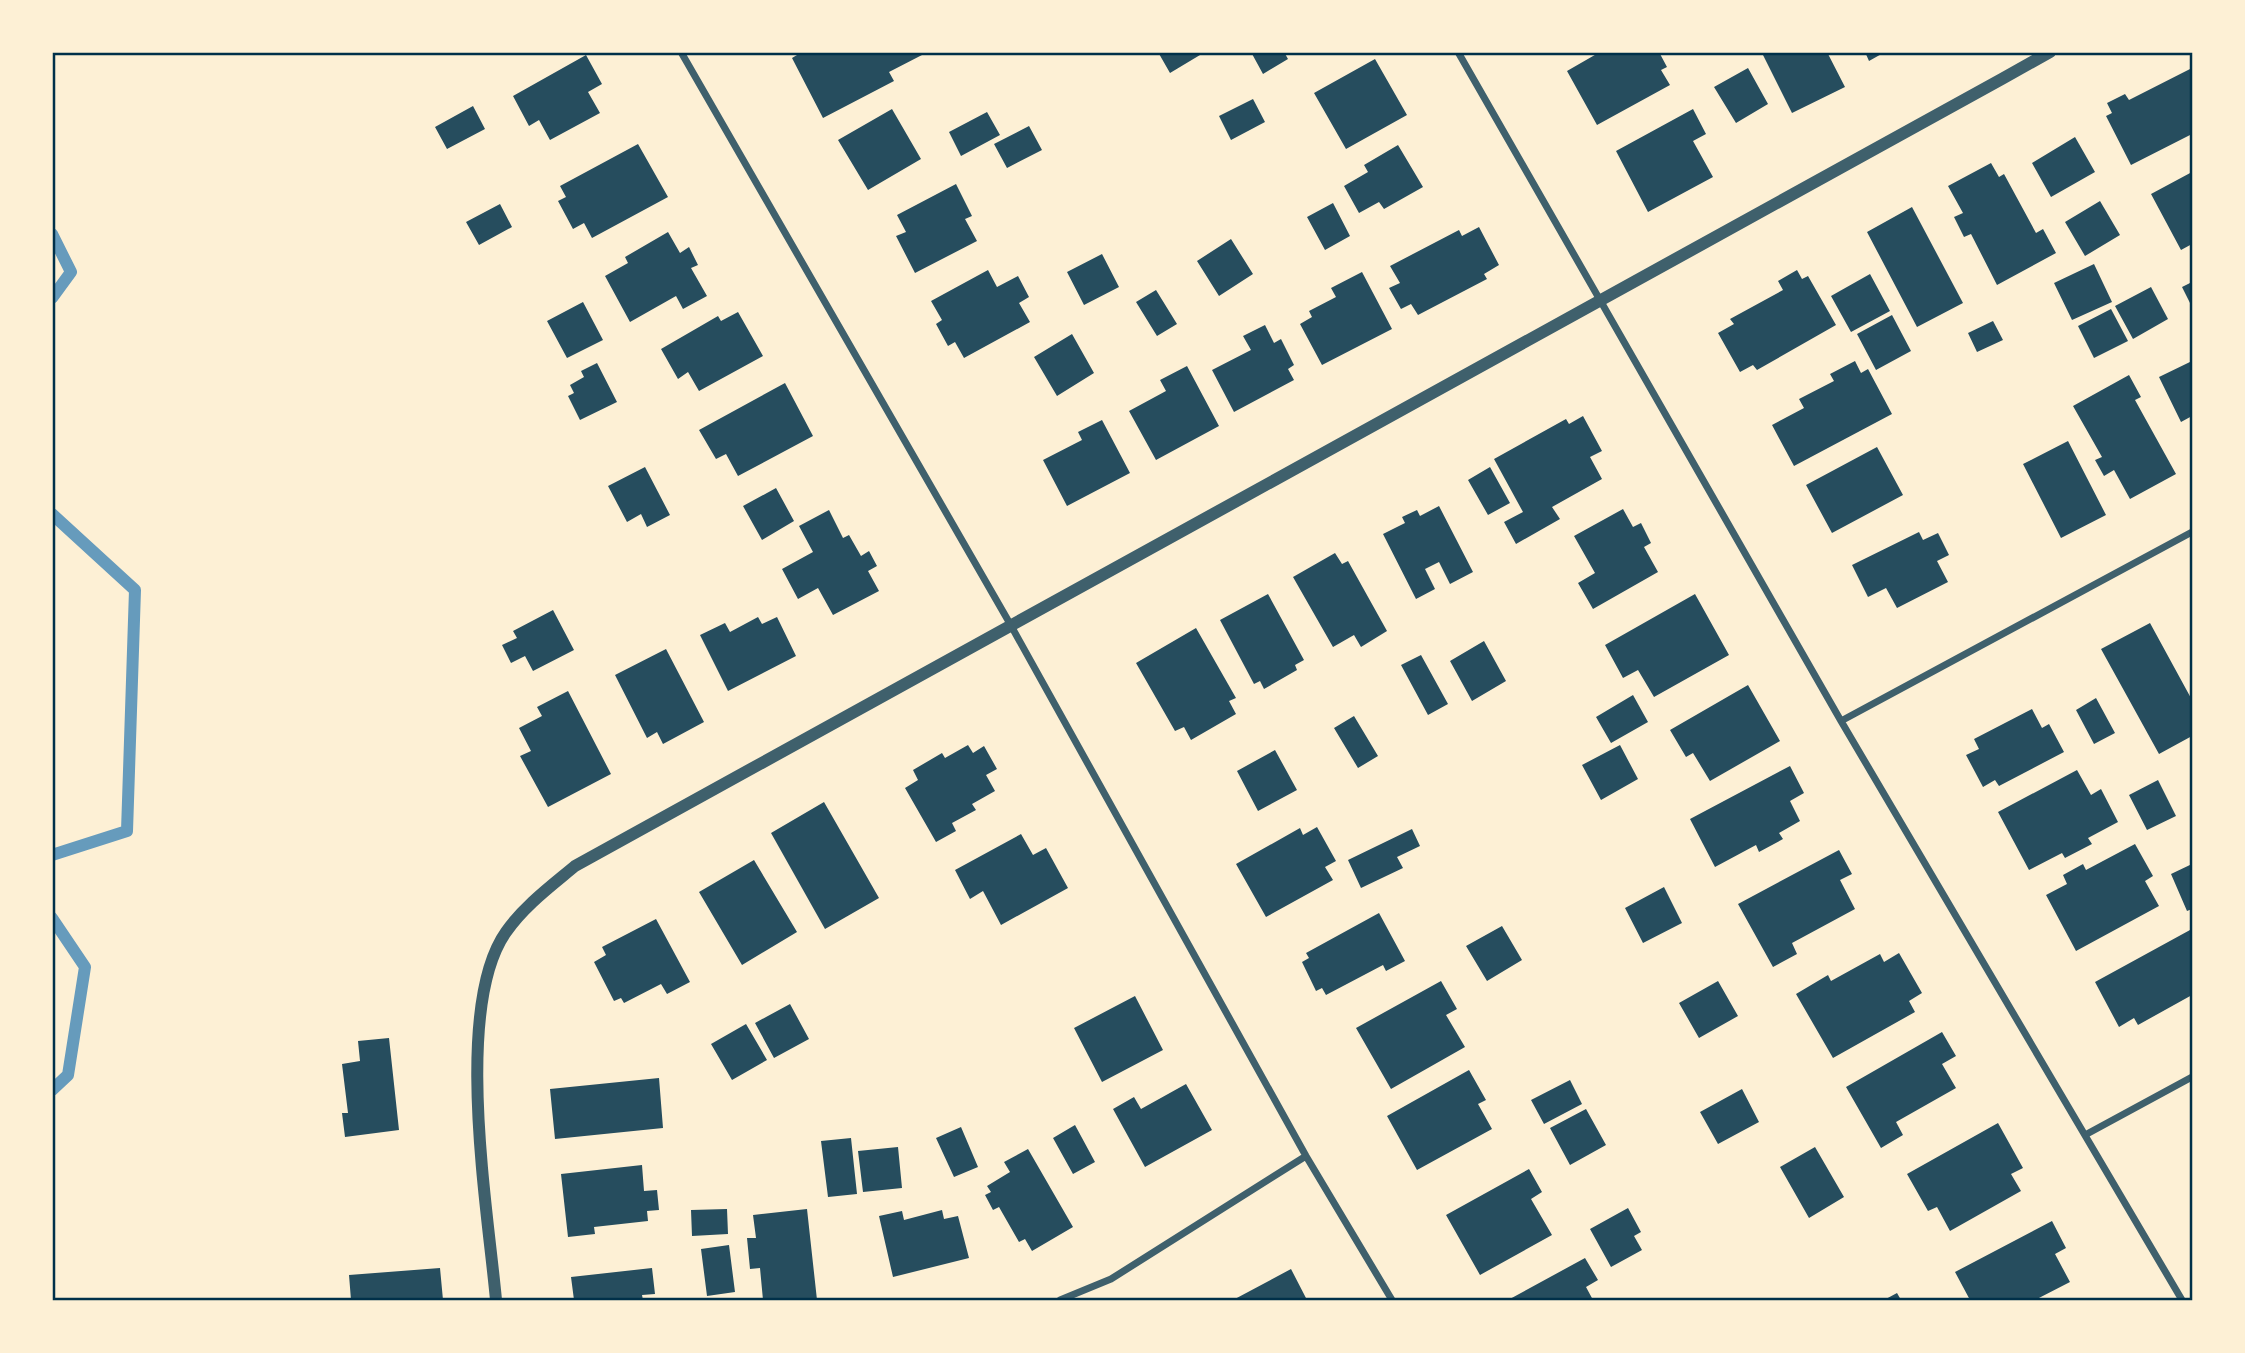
<svg xmlns="http://www.w3.org/2000/svg" width="2245" height="1353" font-family="Rubik,sans-serif">
  <rect width="100%" height="100%" fill="#fdf0d5"/>
  <g fill="none" stroke-linecap="round" stroke-linejoin="round">
    <path stroke="#669bbc" stroke-width="12" d="M52 234 71 272 52 298
      M52 514 135 590 127 831 52 855
      M52 918 85 967 68 1075 52 1090"/>
  </g>
  <path fill="#264d5e" d="M802 52H920L922 55 889 72 894 81 823 118 792 58Z
    M1158 52H1205L1170 73Z
    M1251 52H1284L1288 59 1263 74Z
    M1600 52H1659L1667 67 1661 70 1670 85 1597 125 1567 71Z
    M1827 52 1845 87 1792 113 1762 53Z
    M1865 52H1885L1869 61Z
    M586 55 602 84 588 92 600 113 550 140 539 120 529 126 513 96Z
    M1375 59 1407 115 1346 149 1314 93Z
    M1748 68 1768 104 1736 123 1714 87Z
    M2192 68V134L2131 165 2106 116 2112 113 2107 103 2125 94 2129 100Z
    M1253 99 1265 122 1231 140 1219 116Z
    M473 106 485 129 447 149 435 127Z
    M892 109 921 159 868 190 838 140Z
    M1693 109 1706 134 1693 141 1713 177 1648 212 1616 151Z
    M987 112 1000 135 961 156 949 132Z
    M1029 126 1042 150 1007 168 994 144Z
    M2075 137 2095 172 2051 197 2032 163Z
    M638 144 668 197 592 238 584 223 573 229 558 201 566 197 560 186Z
    M1398 145 1423 187 1384 209 1379 202 1359 213 1344 186 1368 172 1364 165Z
    M1991 163 1999 177 2004 174 2036 233 2043 229 2056 253 1997 285 1971 234 1964 237 1954 217 1963 213 1948 186Z
    M2192 172V244L2181 250 2151 194Z
    M956 184 972 216 965 219 977 241 915 273 896 236 906 232 897 215Z
    M2100 201 2120 235 2085 256 2065 222Z
    M1333 203 1350 236 1325 250 1307 217Z
    M500 204 512 227 479 245 466 222Z
    M1912 207 1963 303 1917 327 1867 232Z
    M1479 227 1499 265 1484 274 1487 279 1418 315 1411 304 1401 309 1389 288 1400 283 1390 266 1459 230 1462 236Z
    M668 232 680 253 689 247 698 265 691 268 707 296 683 309 676 296 630 322 605 276 628 263 625 257Z
    M1231 239 1253 274 1219 296 1197 261Z
    M1102 254 1119 287 1084 305 1067 272Z
    M2094 264 2112 302 2072 320 2054 283Z
    M988 270 997 287 1018 276 1029 297 1019 303 1030 322 964 358 955 342 948 346 936 324 942 320 931 301Z
    M1797 270 1802 279 1808 276 1836 325 1757 370 1753 365 1740 372 1718 333 1734 324 1730 319 1783 290 1778 281Z
    M1362 272 1392 329 1322 365 1300 324 1312 317 1309 311 1336 297 1331 288Z
    M1870 274 1890 311 1851 332 1831 296Z
    M2192 282V307L2182 287Z
    M2151 287 2168 319 2133 339 2115 306Z
    M1156 290 1177 324 1157 336 1136 302Z
    M583 302 603 340 567 358 547 321Z
    M2111 309 2128 341 2094 358 2078 326Z
    M738 312 763 356 699 391 688 372 678 379 661 349 718 316 721 321Z
    M1892 315 1911 351 1876 370 1857 334Z
    M1993 321 2003 340 1977 352 1968 333Z
    M1265 325 1274 343 1281 339 1294 365 1288 369 1294 380 1234 412 1212 370 1251 350 1243 336Z
    M1072 334 1094 373 1057 396 1034 357Z
    M1855 361 1861 373 1868 369 1892 414 1794 466 1772 425 1804 408 1799 399 1834 381 1830 374Z
    M2192 361V416L2181 422 2159 377Z
    M597 363 617 402 580 420 568 396 574 393 570 385 584 377 581 371Z
    M1187 366 1219 426 1156 460 1129 411 1166 391 1160 380Z
    M2129 375 2141 397 2135 400 2176 474 2130 499 2114 470 2104 476 2095 460 2102 457 2073 406Z
    M785 383 813 436 738 476 726 454 716 459 699 430Z
    M1583 416 1602 451 1590 457 1602 479 1552 507 1560 519 1516 544 1504 522 1523 512 1494 459 1566 419 1569 424Z
    M1102 420 1130 473 1067 506 1043 460 1082 440 1078 432Z
    M2068 441 2106 515 2061 538 2023 464Z
    M1877 447 1903 495 1832 533 1806 485Z
    M645 467 670 515 647 527 641 514 627 522 608 486Z
    M1490 467 1510 503 1488 515 1468 480Z
    M776 488 794 521 762 540 743 506Z
    M1439 506 1473 572 1450 584 1439 562 1425 569 1435 589 1416 599 1383 534 1405 523 1402 517 1417 510 1420 516Z
    M1623 509 1633 527 1641 523 1651 543 1644 547 1658 572 1593 609 1578 583 1595 573 1574 536Z
    M829 510 843 538 849 535 861 556 869 551 877 566 868 571 879 591 833 615 818 588 798 599 782 569 813 552 799 526Z
    M1919 532 1923 540 1938 533 1949 555 1937 561 1948 582 1897 608 1886 588 1868 597 1852 565Z
    M1335 553 1342 564 1348 561 1387 631 1361 647 1354 635 1333 647 1293 577Z
    M1268 594 1304 660 1295 665 1297 670 1264 689 1260 681 1254 684 1220 620Z
    M1695 594 1729 655 1654 697 1638 670 1623 678 1605 645Z
    M553 610 574 650 533 671 525 656 511 663 502 645 517 638 513 631Z
    M758 617 762 624 777 617 796 656 728 691 700 635 725 623 730 632Z
    M2150 623 2192 700V736L2159 754 2101 649Z
    M1196 628 1236 698 1229 701 1236 714 1191 740 1184 727 1175 731 1136 663Z
    M1484 641 1506 681 1472 701 1450 661Z
    M666 649 704 722 663 744 657 732 647 738 615 675Z
    M1421 655 1448 704 1428 715 1401 665Z
    M1748 685 1780 741 1710 781 1693 753 1686 757 1670 730Z
    M568 691 611 774 548 807 520 756 531 751 519 728 542 716 537 707Z
    M1633 695 1648 722 1611 743 1596 717Z
    M2096 698 2115 733 2094 744 2076 710Z
    M2032 709 2042 728 2049 724 2064 752 1999 786 1995 780 1983 787 1966 755 1979 749 1974 739Z
    M1354 716 1378 756 1358 768 1334 728Z
    M968 745 973 753 984 746 997 769 986 775 995 791 972 804 976 810 952 823 956 831 936 842 905 788 918 780 913 770 942 753 945 758Z
    M1620 745 1638 779 1601 800 1582 765Z
    M1275 750 1297 790 1258 811 1237 771Z
    M1790 766 1804 793 1790 801 1800 821 1779 833 1783 839 1759 852 1756 845 1715 867 1690 819Z
    M2077 770 2091 795 2101 789 2118 822 2088 838 2092 844 2065 858 2062 853 2029 870 1998 812Z
    M2158 780 2176 816 2147 830 2129 795Z
    M824 802 879 898 825 929 771 833Z
    M1317 827 1336 861 1325 867 1333 880 1266 917 1236 864 1300 828 1303 835Z
    M1412 829 1420 846 1397 857 1403 868 1361 888 1348 860Z
    M1021 834 1033 855 1046 848 1068 888 1001 925 983 891 970 899 955 870Z
    M2135 844 2153 876 2145 881 2159 906 2076 951 2046 895 2067 884 2063 875 2083 864 2086 870Z
    M1839 850 1852 874 1840 880 1855 909 1792 943 1797 954 1773 967 1738 904Z
    M754 860 797 932 742 965 699 892Z
    M2192 864V909L2187 911 2171 874Z
    M1664 887 1682 923 1643 943 1625 908Z
    M1379 913 1405 961 1386 971 1383 965 1326 995 1322 988 1316 991 1302 962 1309 958 1306 953Z
    M656 919 690 982 667 994 661 984 624 1003 621 998 614 1001 594 962 606 955 602 947Z
    M1502 926 1522 960 1487 981 1466 946Z
    M2190 930 2192 935V995L2138 1025 2134 1018 2119 1027 2095 982Z
    M1899 953 1922 993 1909 1001 1915 1012 1833 1058 1796 994 1828 975 1831 981 1880 954 1884 962Z
    M1441 981 1457 1009 1446 1015 1465 1047 1391 1089 1356 1028Z
    M1718 981 1738 1016 1699 1038 1679 1003Z
    M1135 996 1163 1050 1102 1082 1074 1028Z
    M790 1004 809 1039 774 1058 755 1023Z
    M746 1024 767 1060 732 1080 711 1044Z
    M1942 1032 1956 1056 1942 1064 1956 1088 1896 1122 1903 1135 1881 1148 1846 1087Z
    M389 1038 399 1130 345 1137 342 1113H348L342 1064 360 1061 358 1041Z
    M1469 1070 1486 1100 1478 1104 1492 1129 1417 1170 1387 1116Z
    M659 1078 663 1128 555 1139 550 1089Z
    M1570 1080 1582 1104 1544 1124 1531 1100Z
    M1186 1084 1212 1130 1145 1167 1113 1109 1134 1097 1141 1109Z
    M1742 1089 1759 1122 1718 1144 1700 1112Z
    M1586 1109 1606 1145 1570 1165 1550 1128Z
    M1998 1123 2023 1168 2011 1174 2021 1191 1950 1231 1937 1207 1928 1211 1907 1174Z
    M1075 1125 1095 1162 1073 1174 1053 1138Z
    M961 1127 978 1167 954 1177 936 1138Z
    M851 1138 857 1194 828 1197 821 1141Z
    M898 1147 902 1188 863 1192 858 1151Z
    M1815 1147 1844 1197 1809 1218 1780 1167Z
    M1028 1149 1073 1227 1032 1251 1025 1239 1019 1242 999 1207 993 1210 985 1195 991 1192 987 1186 1010 1172 1004 1162Z
    M642 1165 644 1191 657 1190 659 1210 647 1211 648 1221 594 1227 595 1234 568 1237 561 1174Z
    M1529 1169 1542 1192 1531 1199 1552 1235 1480 1275 1446 1215Z
    M1628 1208 1641 1232 1634 1236 1642 1250 1611 1267 1590 1229Z
    M727 1209 728 1234 692 1236 691 1210Z
    M807 1209 817 1300H763L760 1268 750 1269 747 1238H756L753 1215Z
    M942 1210 944 1219 958 1216 969 1258 893 1277 879 1216 902 1211 904 1220Z
    M2052 1221 2066 1248 2055 1254 2070 1282 2035 1300H1970L1955 1272Z
    M729 1245 735 1292 707 1296 701 1249Z
    M1585 1258 1598 1280 1586 1287 1593 1300H1508Z
    M440 1268 443 1300H351L349 1275Z
    M652 1268 655 1294 642 1295 643 1300H574L571 1277Z
    M1291 1269 1307 1300H1233Z
    M1897 1293 1901 1300H1884Z"/>
  <g fill="none" stroke-linecap="round" stroke-linejoin="round">
    <path stroke="#3f606c" stroke-width="7" d="M681 52 1009 622 1306 1156 1392 1300
      M1458 52 1841 721 2182 1300
      M1841 721 2192 532
      M2085 1135 2192 1077
      M1060 1300 1111 1279 1306 1156"/>
    <path stroke="#3f606c" stroke-width="12" d="M496 1300C488 1211 453 1007 506 932 524 906 551 886 575 866 1065 591 1560 326 2050 52"/>
  </g>
  <rect width="2245" height="1353" fill="none" stroke="#fdf0d5" stroke-width="108"/>
  <rect x="54" y="54" width="2137" height="1245" fill="none" stroke="#003049" stroke-width="2.5"/>
</svg>
